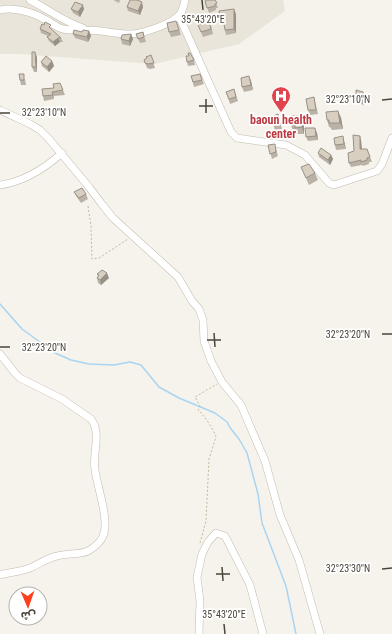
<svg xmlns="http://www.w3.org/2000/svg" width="392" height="634" font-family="'Roboto Condensed','Noto Sans Arabic',sans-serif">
  <rect width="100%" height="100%" fill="#f6f3ec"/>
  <path fill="#eae5da" d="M0 0H283L285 11 239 44 154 64 18 54H0Z"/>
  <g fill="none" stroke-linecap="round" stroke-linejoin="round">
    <path stroke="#a9d4f2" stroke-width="1.5" d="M0 304 22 329 55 353 71 360 89 364 114 365 130 362 141 365 159 387 179 398 215 413 227 422 231 429 239 439 247 453 258 494 262 523 286 586 296 634"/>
    <defs>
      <path id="minor" d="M30 0C48 9 64 22 83 28
        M0 10C13 7 33 12 44 19 51 22 55 27 63 29 71 31 79 29 87 30 101 30 115 34 130 34 142 34 173 24 180 14 183 10 184 5 185 0
        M179 16 231 132 237 138 286 145 305 155 329 183 334 185 377 171 382 164 392 138
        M0 110 30 124 40 130 49 139 89 187 101 203 113 218 178 277 192 301 199 309 203 320 204 341 211 361 222 382 241 405 265 461 280 515 299 560 320 634
        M0 185C23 182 45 168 62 153
        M0 354 15 373 20 378 62 399 91 419C102 434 92 453 95 470 97 486 110 521 103 536 101 542 93 548 88 551 79 555 67 553 57 556 47 558 39 564 30 568 20 572 10 572 0 575
        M199 634 200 601 197 577 202 554 208 542 216 533 225 536 250 585 263 634"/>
    </defs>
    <use href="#minor" stroke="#c2bbae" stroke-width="8"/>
    <path stroke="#c4b79f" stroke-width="1" stroke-dasharray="2 2" stroke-linecap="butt" d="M88 206 91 226 92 259 99 258 128 239
      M200 543 206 521 209 459 216 437C214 430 204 415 198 410L200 406 195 397 217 384"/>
    <use href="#minor" stroke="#fff" stroke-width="7"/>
  </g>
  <path fill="#bab2a6" d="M114 0H120L119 3 115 1Z
    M215 0 218 8H216V10L209 13 205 1Z
    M127 7H143L140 15 128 11Z
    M71 9H84L80 17 73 13Z
    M236 14V33L226 35 225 30 224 23H222L220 19Z
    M198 25 211 26 213 34 203 37Z
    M178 26 181 35 171 37 169 32Z
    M40 29 52 30 61 38 63 42H60L55 46 49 41 47 37 48 36 41 33Z
    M89 31 91 36 88 42 75 38 73 34Z
    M143 32 146 42 140 43 136 34Z
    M131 34 133 39 130 46 122 44 121 39Z
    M151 55 155 68 150 69 147 68 144 60Z
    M37 57V72H34L32 67Z
    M194 60 195 65 188 66 187 62Z
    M52 61 54 66 49 72 42 66 41 62Z
    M200 74 204 84 194 87 191 76Z
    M25 79 26 85H21L20 80Z
    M251 81 253 90 244 92 242 87Z
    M60 83 65 95 54 96V99L44 101 43 96Z
    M234 89 238 101 230 104 226 92Z
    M363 92 365 97 364 105 358 103 356 99Z
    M314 97 318 114 310 115 308 110Z
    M338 111 341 118 343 129 332 130 330 127H329L327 120Z
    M278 114 282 129 275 131 274 126Z
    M302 116 304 123V134H297L296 132H293L291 125Z
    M317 133 318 140 308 141 306 137Z
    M361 140 362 149H367L372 162H369V164L363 166 362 165 351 167 349 163 354 151Z
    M344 141 346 149 336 150 335 145Z
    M268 145 276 149 278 156 272 159Z
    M318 153 331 155 333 159 330 165 319 157Z
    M301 167 315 173 318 180 309 185Z
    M74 192 86 194 88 199 81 203 76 196Z
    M97 274 109 278 101 285 98 283 97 278 98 276Z"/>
  <path fill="#979187" d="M142 2 143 7 140 15 138 11Z
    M83 5 84 9 80 17 78 12Z
    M234 9 236 14V33L234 29Z
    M89 31 91 36 88 42 87 37Z
    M131 34 133 39 130 46 129 41Z
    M58 38 60 42 55 46 53 42Z
    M35 52 37 57V72L36 67Z
    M52 61 54 66 49 72 47 67Z
    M249 76 251 81 253 90 251 85Z
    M363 92 365 97 364 105 363 100Z
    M338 111 341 118 343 129 340 123Z
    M302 116 304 123V134L302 127Z
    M315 128 317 133 318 140 316 136Z
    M343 136 344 141 346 149 344 144Z
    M360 136 361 140 362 154 360 149Z
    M331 155 333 159 330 165 328 160Z
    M107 273 109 278 101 285 100 280Z"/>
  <path fill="#d8cfc1" stroke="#979187" d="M130 0H137L142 2 138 11 127 7Z
    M206 0H215L217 3 215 4V6L207 8 205 1H206Z
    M75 2 83 5 78 12 71 9Z
    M234 9V29L225 30 223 18 220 19 219 11Z
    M176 21 179 30 169 32 167 23Z
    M209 21 211 29 201 32 198 25Z
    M45 22 51 25 49 27 61 38H58L53 42 47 37 51 34 40 29 42 24 44 25Z
    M74 30 82 32 83 30 89 31 87 37 73 34Z
    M143 32 144 37 138 39 136 34Z
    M131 34 129 41 121 39 122 35Z
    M32 52H35L36 67H32Z
    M188 53H190L194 60 187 62 186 56H189Z
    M151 55 154 63 148 64 145 63 144 60 147 58 146 57Z
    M46 56 52 61 47 67 41 62Z
    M19 74H24V80H20Z
    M200 74 202 80 193 82 191 76Z
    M249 76 251 85 242 87 241 78Z
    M60 83 63 90 52 92 53 95 43 96 42 89 54 88 53 84Z
    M234 89 236 97 229 99 226 92Z
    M356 90 363 92V100L356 99Z
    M314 97 316 110H308L306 99Z
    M338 111 340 123H329V120H327L326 112Z
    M278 114 280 124 274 126 271 117Z
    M291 116H302V127L295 128V125H291Z
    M305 128H315L316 136 306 137Z
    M353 135 360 136V149H367L370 157 367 158V160L361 162V160L349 163 348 153 354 151Z
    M343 136 344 144 335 145 334 138Z
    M275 144 276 152 270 154 268 145Z
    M321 148 331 155 328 160 318 153Z
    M309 164 315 173 306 178 301 167Z
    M82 188 86 194 79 198 74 192Z
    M102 270 107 273 100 280 97 278 99 275 97 274Z"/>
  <path fill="none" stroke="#4b4439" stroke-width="1.5" d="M202 0 203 10M206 99V113M382 100 392 99M199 106H213M0 113H10M214 333 215 347M382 334H392M207 340H221M0 347H10M222 567 223 581M382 569 392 568M216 574H230M224 624 225 634"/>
  <defs>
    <symbol id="hospital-pin" viewBox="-11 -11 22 30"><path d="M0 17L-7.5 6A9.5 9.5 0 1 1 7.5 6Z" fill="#e0444e" stroke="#fff"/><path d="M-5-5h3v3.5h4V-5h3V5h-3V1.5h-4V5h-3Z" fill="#fff"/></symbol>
  </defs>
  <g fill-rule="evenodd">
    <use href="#hospital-pin" x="270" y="85" width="22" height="30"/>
  </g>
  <g text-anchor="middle" stroke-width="3.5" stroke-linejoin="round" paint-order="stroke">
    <g font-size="12" font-weight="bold" fill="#be3a42" stroke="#fff">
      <text x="281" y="124">baoun health<tspan x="281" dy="14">center</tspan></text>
    </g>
  </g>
  <g font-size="10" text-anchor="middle" fill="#4b4439" stroke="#fff" stroke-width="3.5" stroke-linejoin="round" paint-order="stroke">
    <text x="203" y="23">35°43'20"E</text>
    <text x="348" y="103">32°23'10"N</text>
    <text x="44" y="116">32°23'10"N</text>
    <text x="348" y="338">32°23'20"N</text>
    <text x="44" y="351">32°23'20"N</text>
    <text x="348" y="572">32°23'30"N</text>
    <text x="224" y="618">35°43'20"E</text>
  </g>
  <g transform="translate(28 606) rotate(178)"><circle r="19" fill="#ffffff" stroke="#b7b4b0"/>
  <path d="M0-3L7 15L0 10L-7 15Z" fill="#fc3f1d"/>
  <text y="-6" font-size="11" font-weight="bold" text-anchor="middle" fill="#4b4439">ش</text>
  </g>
</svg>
